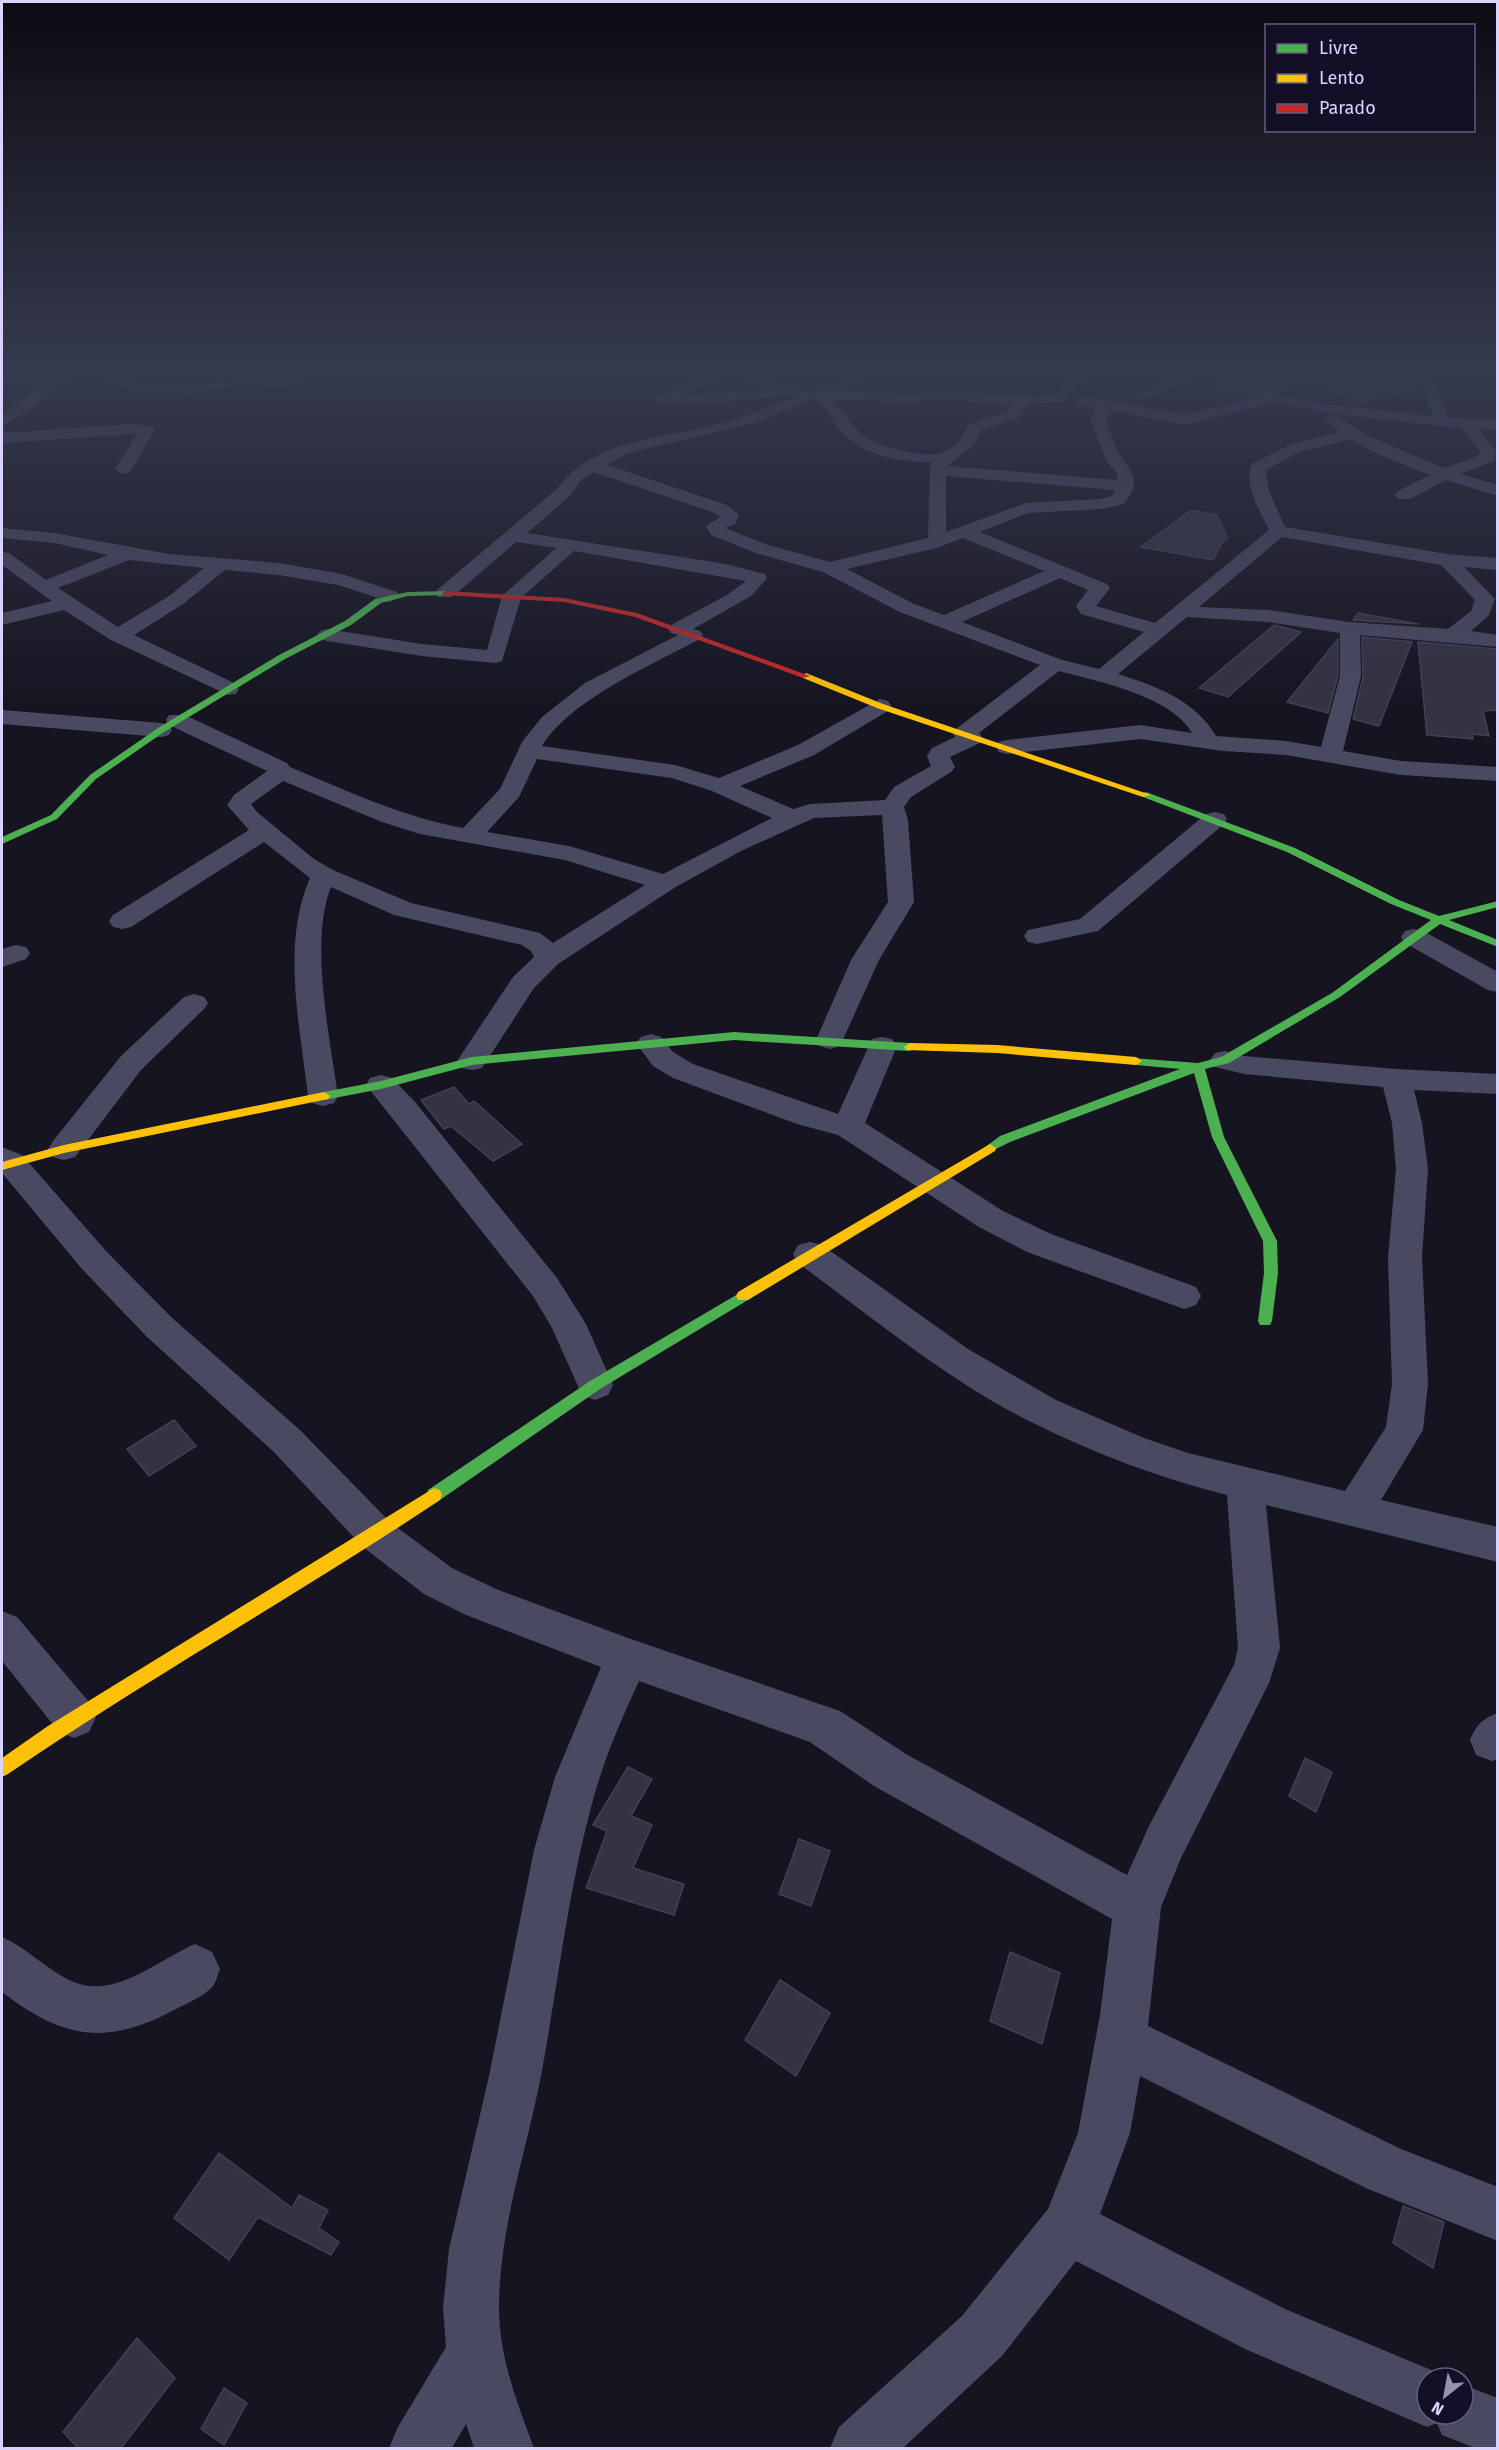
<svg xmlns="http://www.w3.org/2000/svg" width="1499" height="2450" font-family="'Fira Sans',sans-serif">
  <rect width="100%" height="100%" fill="#161421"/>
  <path fill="#343243" stroke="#433f54" stroke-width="1.5" d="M1253 365H1350V368L1414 373 1420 389 1360 402 1316 384 1277 392 1235 374Z
    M1218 383 1253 396 1242 399 1212 386Z
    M1191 510 1217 515 1228 538 1222 543 1213 560 1141 547Z
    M1358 613 1419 624 1353 620Z
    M1274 625 1301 632 1228 697 1199 688Z
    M1362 637 1412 642 1379 726 1353 719 1363 677Z
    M1338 639V676L1328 713 1287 702Z
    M1418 642 1497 649V710L1483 711 1489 736 1472 734 1473 739 1427 735Z
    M454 1087 469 1104 474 1101 522 1144 493 1161 451 1126 444 1129 421 1100Z
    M174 1420 196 1446 149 1476 127 1449Z
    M1305 1758 1332 1772 1316 1812 1289 1796Z
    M628 1767 652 1779 631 1816 652 1825 633 1868 684 1884 674 1915 586 1888 607 1831 593 1825Z
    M799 1839 830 1851 811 1906 779 1894Z
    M1010 1952 1060 1973 1042 2044 990 2021Z
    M780 1980 830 2013 796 2076 745 2040Z
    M219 2153 292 2208 299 2195 328 2210 319 2228 339 2242 331 2255 258 2217 229 2260 174 2218Z
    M1403 2206 1444 2222 1433 2268 1393 2243Z
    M137 2338 175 2378 121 2448H78L63 2432Z
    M224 2388 247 2403 224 2445 201 2429Z"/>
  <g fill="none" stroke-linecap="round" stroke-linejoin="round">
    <path fill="#4a4962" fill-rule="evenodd" d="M102 365H117L116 370 104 373 138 383 188 386 244 377 284 379 318 365H337L286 388 244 385 188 394 137 391 87 378 58 385 34 407 2 426V415L37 388 2 382V374L46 381Z
      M371 365H403L477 372 629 365 622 369C549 381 474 386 401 373 392 372 377 372 371 365Z
      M747 365H763L754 373 799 389 812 390 887 365H910L908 368 835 391 913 394 944 391 1022 396 1055 394 1071 376 1042 368 1040 365H1064L1086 371 1088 374 1086 377 1064 401 1027 405 1018 418 982 430 974 445 947 466 1117 480V473L1108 463 1090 421 1096 408 1080 404 1077 401 1080 398 1085 396 1185 415 1260 397 1202 374 1145 399 1140 400 1133 396 1189 369 1184 365H1217L1215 368 1279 395 1316 403 1433 416 1413 365H1455L1498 371V379L1429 370 1449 418 1498 419V429H1478L1496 450 1494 461 1460 474 1498 485V496L1446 480 1410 499H1398L1395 495 1398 491 1430 475 1380 455 1350 439 1299 452 1266 470 1269 491 1285 527 1447 554 1498 558V570L1464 567 1495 599 1489 615 1471 631 1498 635V647L1360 635 1361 676 1343 751 1401 761 1498 767V781L1401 775 1286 755 1223 751 1140 739 1007 754 999 752 996 747 999 742 1007 740 1140 725 1192 733C1172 696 1096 681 1059 671L979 733 983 738 980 743 950 757 955 767 951 772 911 797 904 807 908 820 914 902 879 960 840 1046 830 1049 820 1046 816 1040 851 960 888 902 882 815 814 818 741 851 674 888 558 964 534 988 482 1068 472 1070 462 1068 457 1061 513 977 534 957 531 951 522 945 394 915 331 887C309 941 330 1039 338 1096L334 1103 323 1106 312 1103 308 1096C300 1026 281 944 310 878L264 842 131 927 122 929 113 927 109 921 113 915 249 830 227 805 234 795 267 771 169 725 166 720 169 715H185L287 763 290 767C347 791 403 817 463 828L500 789 522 742 542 717 585 683 678 635 671 633 668 629 671 625 727 595 746 581 574 551 521 598 502 661 495 663 422 656 327 641 320 639 317 635 320 631 327 629 422 644 487 650 502 596 556 548 516 542 452 597H438L435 593 438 589 558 488C593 440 658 439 711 426 740 419 767 408 794 397L786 394 780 397 673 405 657 401 655 398 689 381 740 370ZM742 378 771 389 681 395 698 387ZM815 399C824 404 831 419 838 428 863 457 896 461 932 462L930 466 928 538 830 562 768 545 725 528 735 524 739 515 727 505 607 465 628 453 754 423ZM944 399 1012 405 1007 412 970 424C963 435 955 449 941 453 924 458 878 447 864 436 852 426 843 412 833 400L913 402ZM1274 402 1333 414 1325 419 1339 432 1287 446 1252 464C1242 483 1261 513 1269 530L1155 623 1096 606 1110 588 1107 584 980 532 1028 513 1101 509 1124 504C1138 483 1137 481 1124 461 1116 450 1111 434 1106 421L1110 410 1185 425ZM1333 414 1460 428 1480 451V455L1444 468 1370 437ZM594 472 715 513 721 517 706 526 711 535 756 553 823 572 900 612 1040 665 956 729 953 734 955 737 932 748 927 756 931 766 894 787 885 800 810 804 793 809 740 786 814 755 888 711 891 706 888 701 880 699 798 745 719 778 675 765 542 746C570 700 653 664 700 639L703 635 700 631 693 629 751 596 767 578 765 574 726 564 527 533 570 496 582 479ZM946 476 1115 490 1112 496 1101 499 1026 503 946 532ZM1282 537 1441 565 1475 600 1471 611 1448 629 1349 622 1269 610 1199 607ZM963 538 1044 571 944 615 914 604 847 569 936 548ZM1060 578 1088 590 1076 606 1081 614 1144 632 1099 669 1062 660 962 622ZM1187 617 1269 622 1340 633V676L1321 747 1286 741 1216 736C1195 700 1156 686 1118 674ZM537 759 672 778 712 791 772 818 663 874 569 846 487 832 519 797ZM283 781 382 822 420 834 565 860 645 885 553 943 540 933 411 903 333 870 314 859 257 812 251 804Z
      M132 424 153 427 155 430 129 473 123 474 115 469 137 434 2 443V433Z
      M2 528 55 533 169 554 279 563 342 574 397 592 400 596 390 602 338 585 279 575 225 570 183 604 134 635 236 684 239 689 236 694 228 695 111 640 64 610 2 625V613L52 601 2 565V552L9 553 46 580 108 555 55 543 2 538ZM129 560 204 568 169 596 118 627 58 588Z
      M2 710 161 723 169 725 172 730 169 735 161 737 2 724Z
      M1215 812 1224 814 1227 819 1224 824 1098 931 1037 944 1028 942 1024 936 1028 930 1080 919 1206 814Z
      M1414 929 1423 931 1498 972V992L1488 990 1405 943 1401 937 1405 931Z
      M16 945 26 947 30 953 26 959 2 967V949Z
      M194 994 204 997 208 1003 204 1009 141 1070 75 1157 64 1160 53 1157 48 1149 53 1141 121 1056 184 997Z
      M651 1034 661 1037 673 1052 693 1064 838 1114 872 1039 882 1037 892 1039 897 1046 865 1123 1003 1211 1051 1234 1196 1287 1201 1296 1196 1305 1184 1309 1027 1252 979 1227 838 1135 797 1124 673 1078 653 1066 636 1043 641 1037Z
      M1225 1051 1244 1056 1396 1069 1498 1074V1094L1414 1090 1422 1123 1428 1169 1422 1257 1428 1384 1423 1430 1381 1500 1498 1527V1562L1266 1505 1280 1648 1269 1683 1181 1858 1161 1907 1148 2026 1401 2149 1498 2187V2241L1368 2189 1140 2076 1130 2133 1100 2214 1285 2309 1448 2377 1427 2378V2414H1463V2385L1498 2398V2448H1475L1442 2435 1437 2423 1427 2427 1245 2349 1076 2261 1002 2356 903 2448H830L839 2427 962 2316 1048 2209 1078 2133 1100 2015 1112 1919 874 1786 810 1742 639 1681C621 1720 604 1759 593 1800 568 1890 558 1984 541 2076 526 2153 499 2229 499 2308 499 2356 517 2403 534 2448H474L466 2424 452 2448H389L398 2427 446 2347 443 2308 449 2249 489 2076 534 1850 555 1777 601 1667 466 1615 424 1594 363 1547 274 1452 147 1337 82 1269 2 1173V1147L22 1155 106 1251 171 1317 300 1430 391 1523 452 1568 496 1589 628 1638 840 1711 906 1754 1127 1875 1149 1826 1234 1665 1238 1648 1227 1495C1159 1478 1093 1453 1031 1422 947 1380 873 1318 798 1263L793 1254 798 1245 810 1242 822 1245 968 1349 1056 1400 1144 1438 1188 1453 1345 1491 1386 1427 1392 1384 1388 1257 1396 1169 1392 1123 1383 1087 1244 1074 1215 1067 1210 1060 1215 1053Z
      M381 1075 392 1078 415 1102 557 1278 586 1324 613 1385 608 1395 595 1400 582 1395 552 1328 533 1296 366 1085 370 1078Z
      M2 1611 17 1617 89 1702 96 1717 89 1732 74 1738 59 1732 2 1661Z
      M1498 1713V1759L1492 1761 1476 1755 1470 1740C1477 1724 1482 1719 1498 1713Z
      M2 1937C27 1948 45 1968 69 1980 113 2002 157 1960 195 1944L212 1952 220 1969C218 1974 216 1982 213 1986 205 1996 185 2004 174 2010 105 2047 62 2038 2 1992Z"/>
    <path fill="#4caf50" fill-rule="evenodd" d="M446 591 450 593 449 595 408 596 381 603 351 625 285 659 164 732 96 779 57 819 2 844V837L51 815 90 775 158 728 279 655 345 621 375 599 408 592Z
      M1146 792 1295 848 1399 900 1439 916 1498 901V907L1449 920 1498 940V947L1440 924 1340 997 1229 1063 1205 1069 1224 1137 1277 1241 1278 1273 1272 1321 1270 1325H1260L1258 1321 1264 1273 1263 1241 1212 1137 1194 1073 1010 1142 990 1152 984 1148 1000 1136 1180 1069 1136 1065 1132 1064 1130 1061 1132 1058 1198 1063 1221 1057 1332 993 1431 920 1391 904 1287 852 1143 797V793Z
      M734 1032 910 1043 916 1047 910 1051 734 1040 472 1065 381 1089 324 1100 318 1096 324 1092 381 1081 472 1057Z
      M743 1291 748 1292 750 1296 748 1300 600 1389 440 1500 434 1502 428 1500 426 1495 428 1490 590 1381Z"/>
    <path fill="#ffc107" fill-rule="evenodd" d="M806 673 883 704 1151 795 1143 797 877 708 803 678 802 676Z
      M910 1043 997 1045 1136 1057 1142 1061 1136 1065 997 1053 906 1050 904 1047Z
      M324 1092 330 1096 328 1099 64 1153 2 1170V1162L64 1145Z
      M990 1144 996 1148 995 1151 748 1300H738L736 1296 738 1292Z
      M434 1488 440 1490 442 1495 440 1500C298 1595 149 1677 8 1774L2 1777V1758L48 1726Z"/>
    <path fill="#c62828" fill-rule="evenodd" d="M446 591 564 598 637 613 810 676 803 678 635 617 564 602 443 595 442 593Z"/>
  </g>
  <linearGradient id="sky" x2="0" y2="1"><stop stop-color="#0c0b12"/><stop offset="0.52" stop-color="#363a4e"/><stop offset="1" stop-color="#363a4e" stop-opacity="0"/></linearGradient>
  <rect width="1499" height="708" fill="url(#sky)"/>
  <rect width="1499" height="2450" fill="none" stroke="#d9d4ff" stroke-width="6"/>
  <rect x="1265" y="24" width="210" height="108" fill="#130f26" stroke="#625e7d" stroke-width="1.5"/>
  <rect x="1277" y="44" width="30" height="9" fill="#4caf50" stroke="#625e7d" stroke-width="1.5"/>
  <text x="1319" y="54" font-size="18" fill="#d9d4ff">Livre</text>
  <rect x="1277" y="74" width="30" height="9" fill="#ffc107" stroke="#625e7d" stroke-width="1.5"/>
  <text x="1319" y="84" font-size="18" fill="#d9d4ff">Lento</text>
  <rect x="1277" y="104" width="30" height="9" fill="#c62828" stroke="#625e7d" stroke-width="1.5"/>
  <text x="1319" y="114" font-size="18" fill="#d9d4ff">Parado</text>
  <g transform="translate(1445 2396) rotate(211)"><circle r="28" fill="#130f26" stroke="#625e7d" stroke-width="1.5"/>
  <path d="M0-4.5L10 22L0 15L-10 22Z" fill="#9591b1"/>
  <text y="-9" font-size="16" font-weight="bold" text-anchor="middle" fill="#d9d4ff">N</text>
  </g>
</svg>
